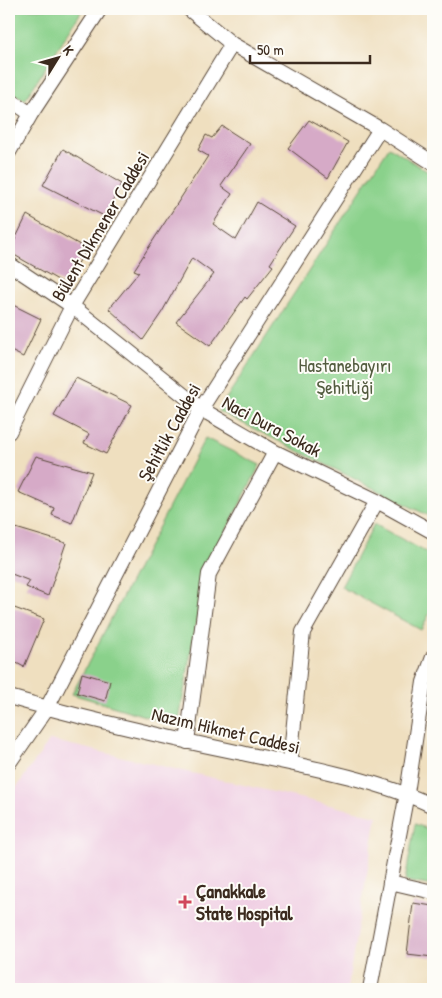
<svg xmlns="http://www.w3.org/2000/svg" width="442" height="998" font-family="'Patrick Hand',sans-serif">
  <rect width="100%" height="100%" fill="#fdfcf7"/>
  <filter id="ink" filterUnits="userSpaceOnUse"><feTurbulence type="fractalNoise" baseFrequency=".02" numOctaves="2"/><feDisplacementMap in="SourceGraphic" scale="10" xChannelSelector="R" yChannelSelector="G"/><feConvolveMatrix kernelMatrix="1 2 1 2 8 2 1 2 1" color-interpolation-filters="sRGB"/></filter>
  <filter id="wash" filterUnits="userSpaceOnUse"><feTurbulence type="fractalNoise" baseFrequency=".0096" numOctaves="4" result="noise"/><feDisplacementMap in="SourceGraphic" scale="20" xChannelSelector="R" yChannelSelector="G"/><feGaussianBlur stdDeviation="1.12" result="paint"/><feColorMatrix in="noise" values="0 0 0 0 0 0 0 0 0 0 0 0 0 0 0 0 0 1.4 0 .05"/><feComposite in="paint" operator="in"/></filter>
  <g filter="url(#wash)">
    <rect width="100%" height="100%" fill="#efdfbf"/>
    <path fill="#f0d0e4" d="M50 740 377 816 347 989H9V798Z"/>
    <path fill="#8ad18b" stroke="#627e54" d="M22 9H83L25 100 9 91V16Z
      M389 147 433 175V518L218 411Z
      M205 438 260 465 205 572 178 726 72 694Z
      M374 524 433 556V607L421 630 341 587Z
      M415 824 433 831V886L405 881Z"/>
    <g id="blocks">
      <path fill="#d6aac7" d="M309 120 348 142 328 178 288 148Z
        M222 126 250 144 221 186 232 194 213 224 236 240 257 202 295 226 270 264 273 266 247 299 245 297 210 346 176 322 214 274 192 258 162 312 143 340 109 309 139 272 134 270 208 156 198 150 206 135 212 138Z
        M63 149 122 184 104 216 43 185Z
        M27 215 87 249 65 284 9 252Z
        M9 303 41 319 23 357 9 350Z
        M76 378 132 405 106 454 84 443 89 434 54 416Z
        M36 456 92 472 72 523 52 515 54 508 18 492Z
        M9 526 66 543 48 596 26 587 30 581 9 573Z
        M9 606 44 619 24 667 9 659Z
        M82 673 110 681 105 701 77 693Z
        M413 903 433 906V957L407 954Z"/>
    </g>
  </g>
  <g filter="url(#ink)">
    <use href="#blocks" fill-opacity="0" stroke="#564536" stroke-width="1"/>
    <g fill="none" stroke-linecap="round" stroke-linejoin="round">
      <defs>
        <path id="minor" d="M189 9 232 44 380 129 433 163
          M9 99 31 114
          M9 152 31 114 100 9
          M9 264 72 306 201 409 275 452 377 501 433 532
          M9 432 72 306 232 44
          M9 697C84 719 160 736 237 752 299 765 377 779 433 806
          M187 742 209 574 275 452
          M9 763 47 708 201 409 380 129
          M290 763 303 632 377 501
          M390 882 433 892
          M370 989 407 793 424 682 433 657"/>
      </defs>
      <use href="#minor" stroke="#564536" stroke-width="16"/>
      <use href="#minor" stroke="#fff" stroke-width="14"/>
    </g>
  </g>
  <path fill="#d1495b" stroke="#fdfcf7" stroke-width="2" d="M182.5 894.5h5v5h5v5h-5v5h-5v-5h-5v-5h5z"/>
  <g text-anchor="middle" stroke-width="4" stroke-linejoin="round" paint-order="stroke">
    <g font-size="19" fill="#3b2a1e" stroke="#fdfcf7">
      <text transform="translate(100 226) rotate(-59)" y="7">Bülent Dikmener Caddesi</text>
      <text transform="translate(272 426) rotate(28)" y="7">Naci Dura Sokak</text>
      <text transform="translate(169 432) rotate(-61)" y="7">Şehitlik Caddesi</text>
      <text transform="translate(226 730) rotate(13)" y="7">Nazım Hikmet Caddesi</text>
    </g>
    <g font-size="19" fill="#535c3f" stroke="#fdfcf7">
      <text x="345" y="372">Hastanebayırı<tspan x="345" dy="22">Şehitliği</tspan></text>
    </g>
    <g font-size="19" font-weight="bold" fill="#3b2a1e" stroke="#fdfcf7" text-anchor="start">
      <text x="196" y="898">Çanakkale<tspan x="196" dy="22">State Hospital</tspan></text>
    </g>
  </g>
  <rect width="442" height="998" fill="none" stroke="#fdfcf7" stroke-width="30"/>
  <g transform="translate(58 58) rotate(53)" stroke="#fdfcf7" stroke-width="4" paint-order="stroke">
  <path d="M0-4L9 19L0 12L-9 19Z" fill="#3b2a1e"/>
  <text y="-8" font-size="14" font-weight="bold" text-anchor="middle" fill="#3b2a1e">K</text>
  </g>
  <path d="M250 55v8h120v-8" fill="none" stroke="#3b2a1e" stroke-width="2.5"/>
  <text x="257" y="55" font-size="15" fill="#3b2a1e" stroke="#fdfcf7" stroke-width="4" paint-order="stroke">50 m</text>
</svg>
